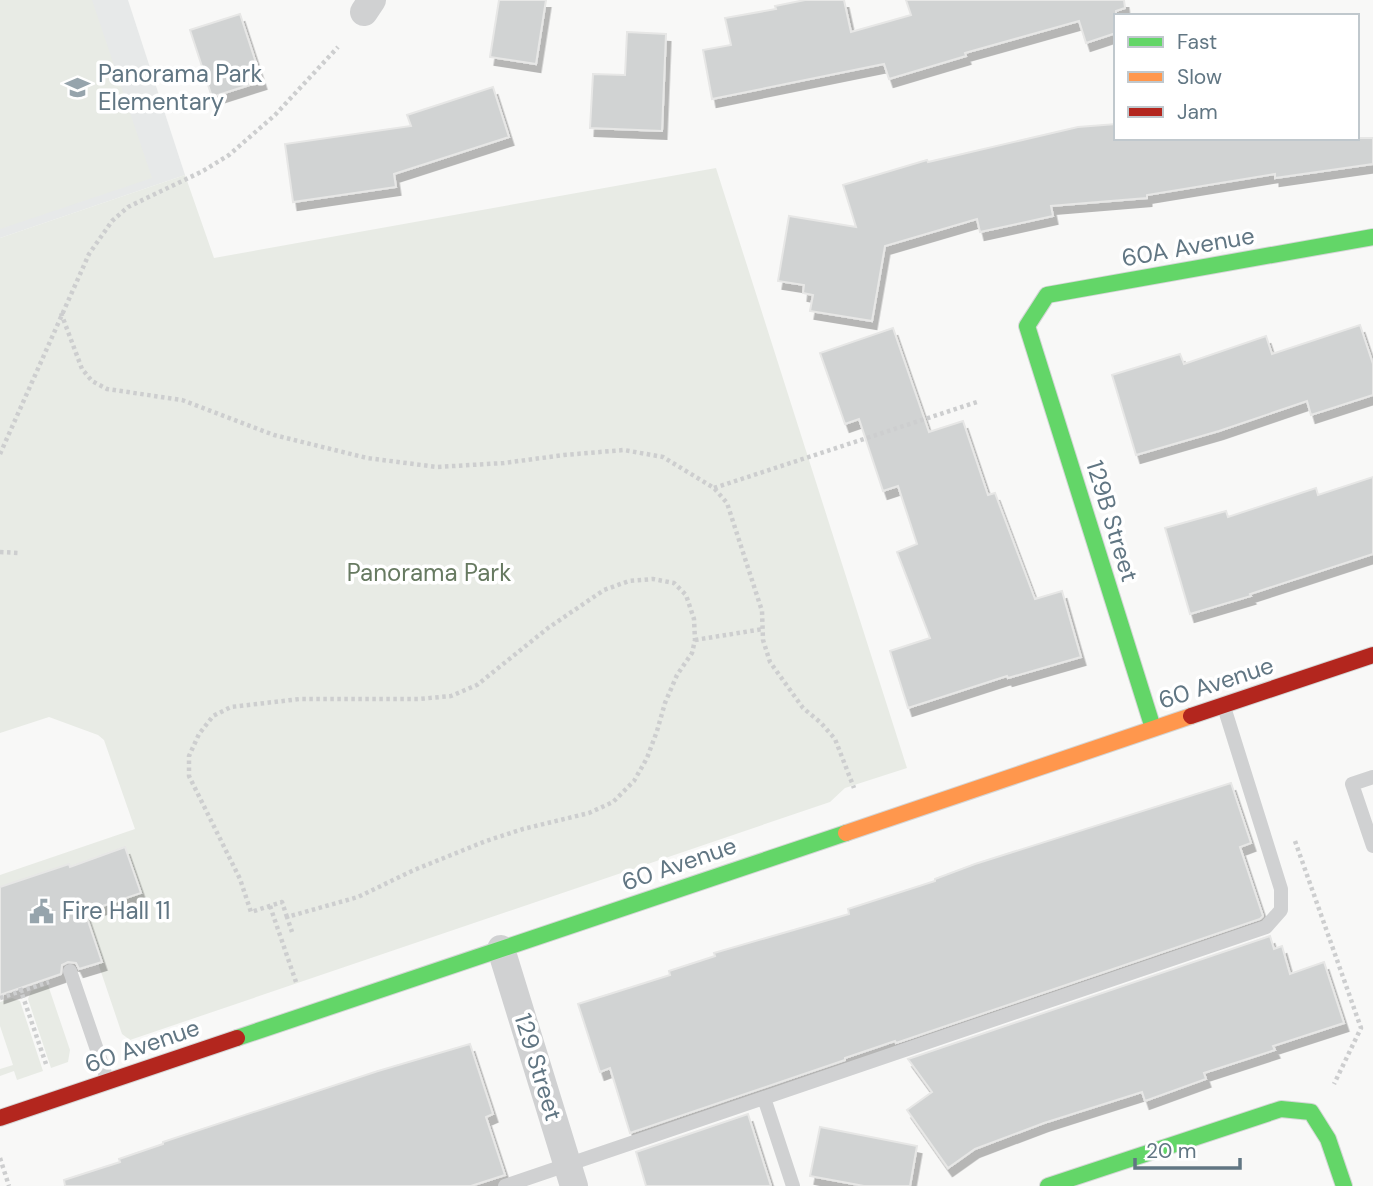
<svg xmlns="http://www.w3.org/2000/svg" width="1373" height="1186" font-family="'DM Sans',sans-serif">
  <defs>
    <filter id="shadow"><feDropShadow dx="4.5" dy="8" stdDeviation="0" flood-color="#0004"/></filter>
  </defs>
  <rect width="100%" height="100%" fill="#f8f8f7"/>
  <path fill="#e7e9e9" d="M0 0H128L185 175 0 238Z"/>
  <path fill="#e8ebe5" d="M0 0H92L152 178 0 229Z
    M716 168 907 768 845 788 830 802 130 1040 122 1034 98 963 101 961 69 864 0 887V875L135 829 104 740 98 735 49 717 0 733V238L185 175 214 258Z
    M48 985 70 1050 68 1062 51 1068 28 999 31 991Z
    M12 998 20 1001 43 1071 17 1080 14 1071 0 1076V1069L13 1065 0 1026V1002Z"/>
  <path fill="#d1d3d3" stroke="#e7e7e6" stroke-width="2" filter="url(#shadow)" d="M499 0H546L536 64 490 57Z
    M805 0H844L851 32 911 15 906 0H1124L1125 8 1116 11V33L1086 43 1079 21 965 53 966 56 889 79 884 64 712 99 703 50 731 45 725 18 776 9 775 6Z
    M240 14 262 81 212 97 190 30Z
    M627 32 666 34 662 131 590 128 593 74 625 75Z
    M493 87 509 137 394 174 396 187 293 202 285 144 411 126 407 115Z
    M1116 124V138H1373V164L1275 178V174L1147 195V198L1051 206 1053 216 980 232 977 219 885 246 872 321 810 311 813 295 803 293 804 285 778 281 789 216 856 227 843 185 927 160 928 162 1078 127Z
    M1360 325 1373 364V395L1311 415 1307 401 1219 431 1136 455 1112 375 1180 354 1184 364 1266 336 1272 354Z
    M893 328 929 432 963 421 988 495 995 493 1035 599 1062 591 1081 657 1008 678 1007 676 908 708 890 651 930 638 897 552 917 544 898 486 883 491 859 419 845 424 820 353Z
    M1373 477V554L1250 594 1251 596 1190 614 1165 528 1226 511 1228 517 1316 488 1318 495Z
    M1231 783 1251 843 1240 847 1263 916 1260 919 896 1043 895 1041 845 1058V1060L630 1133 610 1068 600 1072 578 1004 670 975 669 971 715 956 714 953 849 914 848 909 935 881V879L975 864Z
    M125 847 141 893 85 912 102 962 79 969 76 963 68 962 62 965 61 974 0 995V887L69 864 70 867Z
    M1270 936 1274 949 1282 946 1290 974 1324 962 1344 1023 1273 1046 1275 1050 1204 1073 1206 1079 1145 1101 1142 1092 1044 1123 975 1149 948 1168 907 1110 932 1092 908 1059Z
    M470 1044 493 1114 486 1117 505 1175 471 1186H65L64 1180 120 1162 119 1159 163 1144V1142L378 1071Z
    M748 1114 771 1186H646L636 1152Z
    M820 1127 917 1146 910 1186H864L810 1176Z"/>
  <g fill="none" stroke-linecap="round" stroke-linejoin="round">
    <defs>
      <path id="fast" d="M1153 728 1027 326 1047 295 1373 237
        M237 1038 846 833
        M1048 1186 1281 1109 1311 1112 1328 1139 1344 1186"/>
      <path id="slow" d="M846 833 1191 716"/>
      <path id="jam" d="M1191 716 1373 655
        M0 1118 237 1038"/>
    </defs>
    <use href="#fast" stroke="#d4d6d6" stroke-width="18"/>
    <use href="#slow" stroke="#d4d6d6" stroke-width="18"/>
    <use href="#jam" stroke="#d4d6d6" stroke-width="18"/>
    <path stroke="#cdcecf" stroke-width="4.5" stroke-dasharray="3.5 3.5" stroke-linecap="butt" d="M61 313 82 369 92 381 107 389 182 400 274 435 367 458 437 467 504 463 564 455 624 450 663 457 714 488 727 503 762 611 763 640 770 662 803 708 821 723 835 739 854 788
      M0 454 89 254 112 221 128 207 203 171 229 155 275 115 338 47
      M714 488 980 401
      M0 552 19 553
      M695 640 763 629
      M1295 841 1361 1028 1334 1084
      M270 906 296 982
      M287 917 282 902 251 912 240 879 189 776V756L199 734 213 716 231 707 300 699H419L451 696 477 685 548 628 604 590 629 581 653 579 674 583 686 595 694 619 695 640 692 653 677 675 665 703 657 731 647 758 634 781 613 802 589 813 523 829 486 841 414 870 358 897 287 917 292 932
      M20 988 46 1064
      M0 998 49 982
      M0 1158 9 1186"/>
    <path stroke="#d0d1d2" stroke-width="14" d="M1373 777 1352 784 1373 846
      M70 971 107 1079
      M764 1098 793 1186
      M505 1186 1266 927 1281 910V889L1224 707"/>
    <path stroke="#d0d1d2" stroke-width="28" d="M364 12 372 0
      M501 949 574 1186"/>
    <use href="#fast" stroke="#63d668" stroke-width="16"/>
    <use href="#slow" stroke="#ff974d" stroke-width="16"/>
    <use href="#jam" stroke="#b3261e" stroke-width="16"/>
  </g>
  <defs>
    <symbol id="school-bare" viewBox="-9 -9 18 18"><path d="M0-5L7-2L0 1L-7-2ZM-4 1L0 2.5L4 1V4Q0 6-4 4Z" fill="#96a4ac" stroke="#fff" stroke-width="2.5" paint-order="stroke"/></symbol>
    <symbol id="civic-bare" viewBox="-9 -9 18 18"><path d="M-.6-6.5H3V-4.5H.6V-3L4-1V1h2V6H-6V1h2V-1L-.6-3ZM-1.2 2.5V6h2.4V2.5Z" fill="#96a4ac" stroke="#fff" stroke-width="2.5" paint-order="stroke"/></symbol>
  </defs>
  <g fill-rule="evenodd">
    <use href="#school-bare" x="60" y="70" width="35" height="35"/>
    <use href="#civic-bare" x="24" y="894" width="35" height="35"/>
  </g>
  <g text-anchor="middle" stroke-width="7" stroke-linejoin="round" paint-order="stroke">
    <g font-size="24" fill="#617683" stroke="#fff" text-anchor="start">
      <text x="98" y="82">Panorama Park<tspan x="98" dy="28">Elementary</tspan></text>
      <text x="62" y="919">Fire Hall 11</text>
    </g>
    <g font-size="24" fill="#617683" stroke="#fff">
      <text transform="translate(1188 247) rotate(-10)" y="8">60A Avenue</text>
      <text transform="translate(1112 521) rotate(73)" y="8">129B Street</text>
      <text transform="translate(1216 683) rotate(-18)" y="8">60 Avenue</text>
      <text transform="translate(679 864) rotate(-19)" y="8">60 Avenue</text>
      <text transform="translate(142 1046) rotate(-19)" y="8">60 Avenue</text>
      <text transform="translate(538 1067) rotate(73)" y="8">129 Street</text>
    </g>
    <g font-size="24" fill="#677a61" stroke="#fff">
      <text x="429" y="581">Panorama Park</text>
    </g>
  </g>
  <rect x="1114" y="14" width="245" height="126" fill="#ffffff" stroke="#c0c8cd" stroke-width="2"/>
  <rect x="1128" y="37" width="35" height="10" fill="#63d668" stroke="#c0c8cd" stroke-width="2"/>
  <text x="1177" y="49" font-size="21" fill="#617683">Fast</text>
  <rect x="1128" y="72" width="35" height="10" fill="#ff974d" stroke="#c0c8cd" stroke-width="2"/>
  <text x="1177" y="84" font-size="21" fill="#617683">Slow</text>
  <rect x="1128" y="107" width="35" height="10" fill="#b3261e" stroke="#c0c8cd" stroke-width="2"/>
  <text x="1177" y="119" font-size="21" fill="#617683">Jam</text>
  <path d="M1135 1158v10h105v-10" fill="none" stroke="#617683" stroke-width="3.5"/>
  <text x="1146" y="1158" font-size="21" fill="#617683" stroke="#ffffff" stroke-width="5" paint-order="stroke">20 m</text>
</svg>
